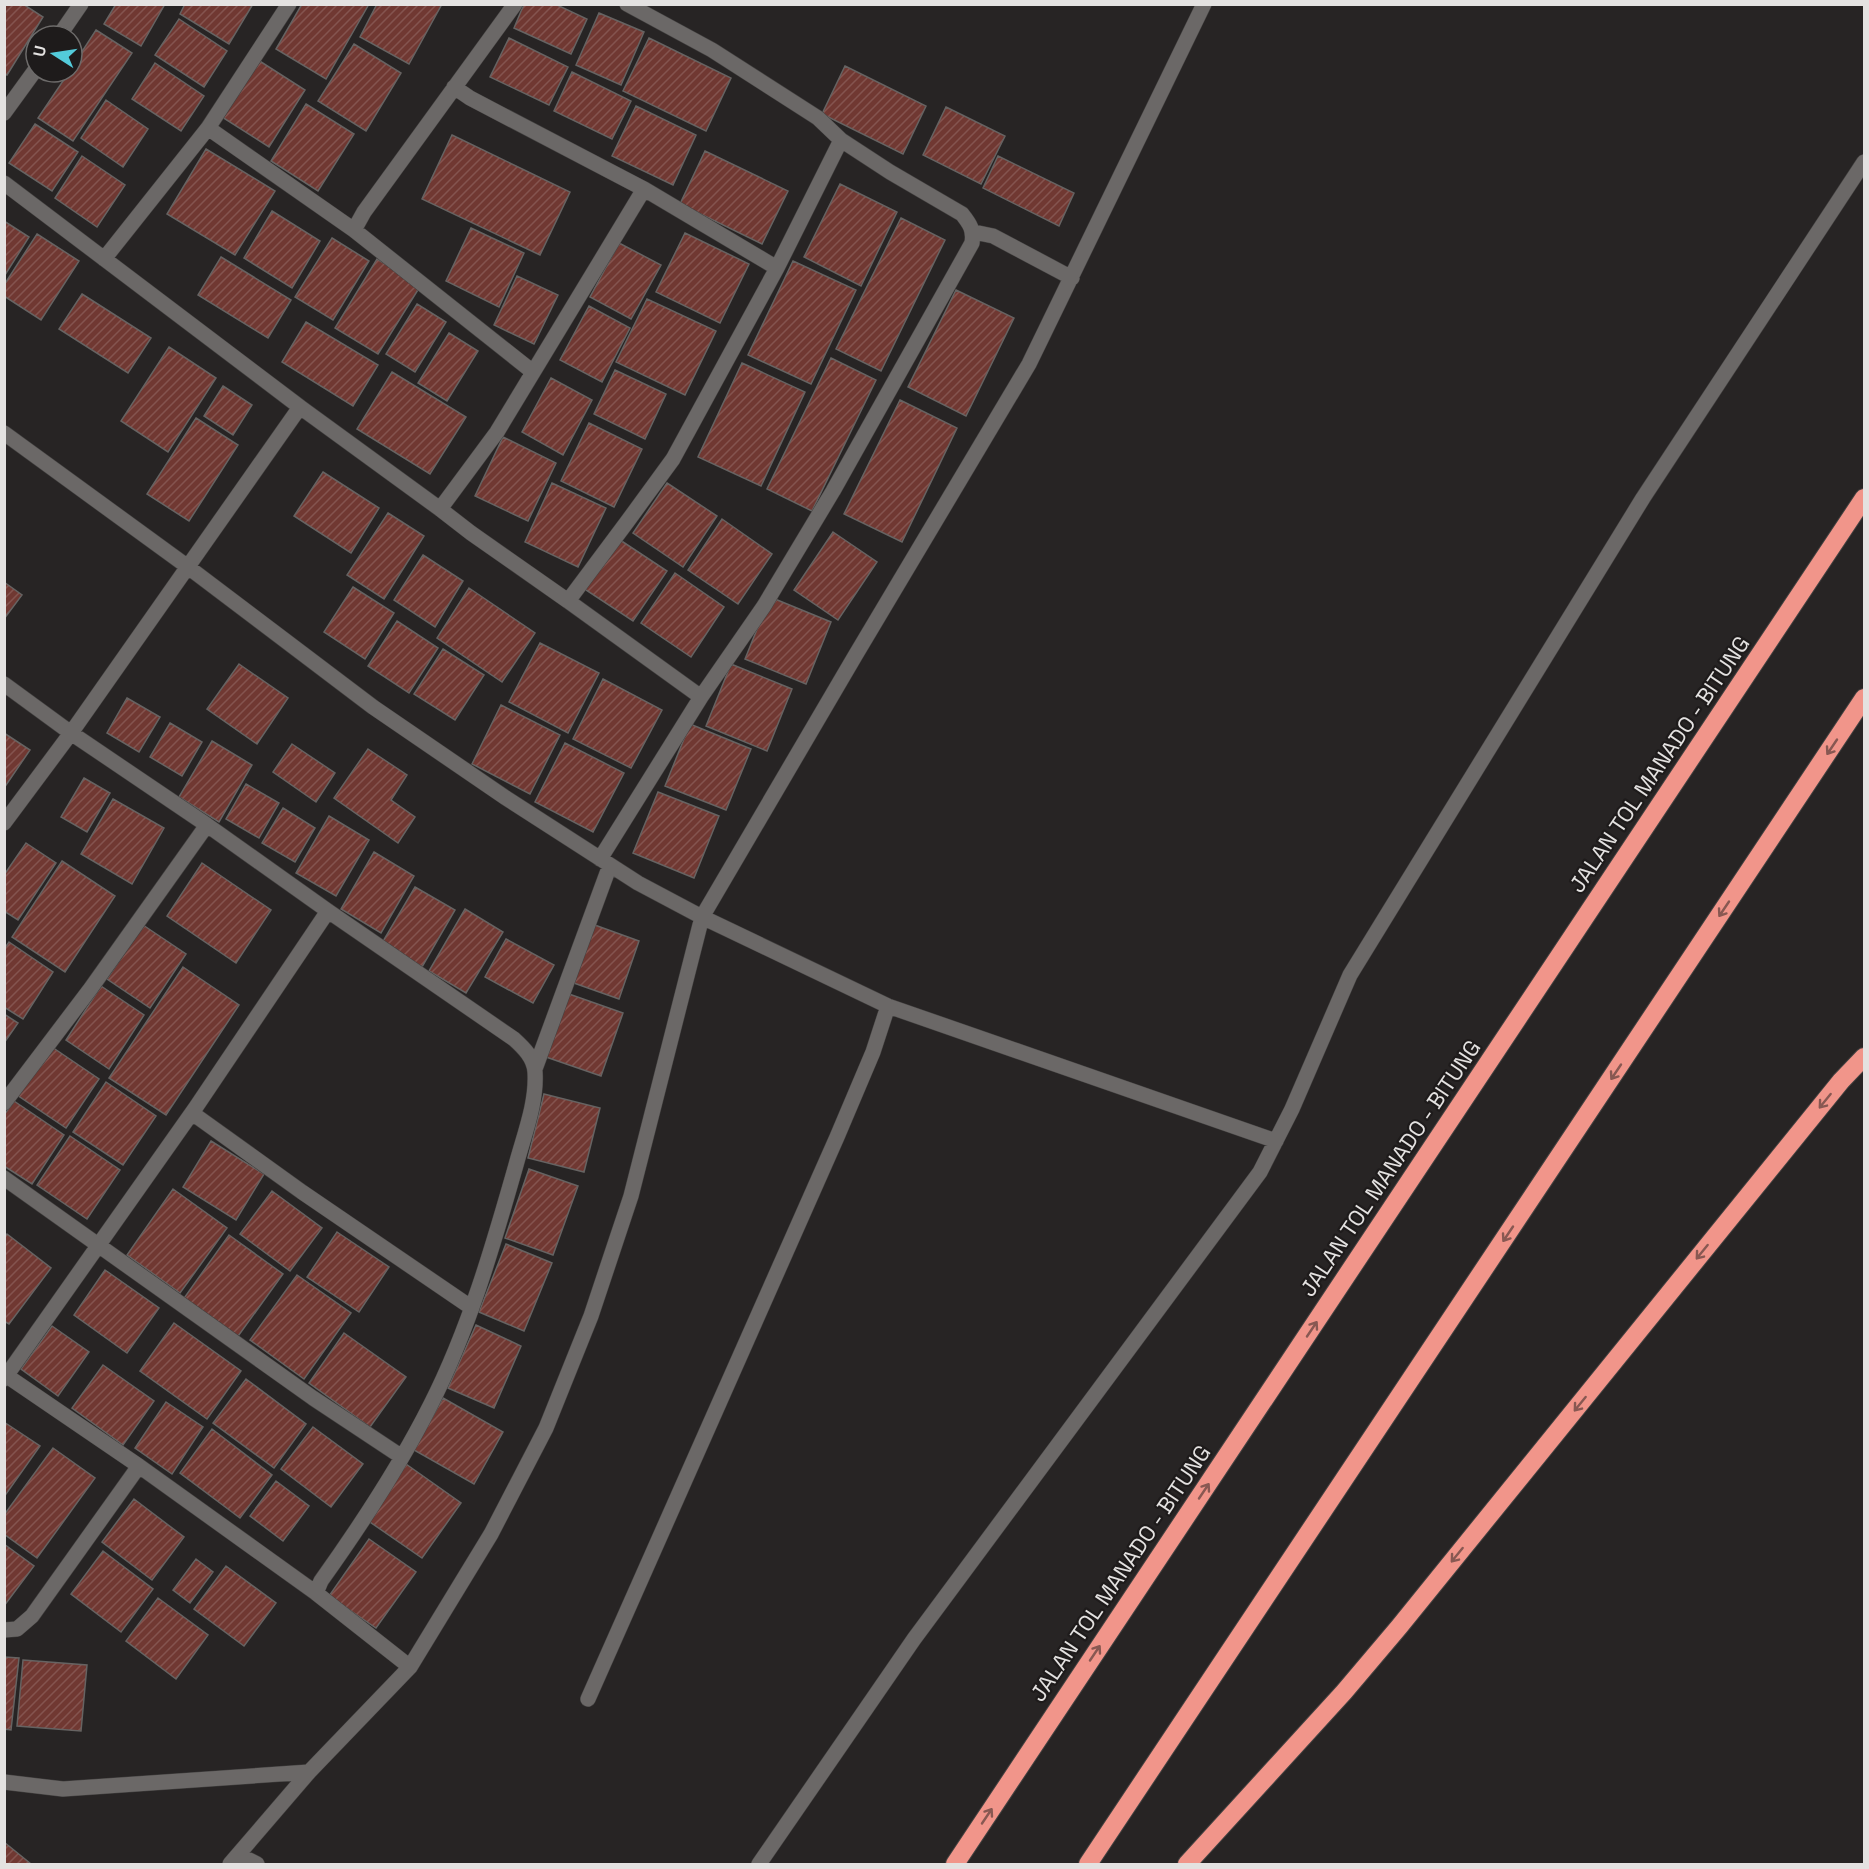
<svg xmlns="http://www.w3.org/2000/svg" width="1869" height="1869" font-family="'Space Grotesk',sans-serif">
  <defs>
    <pattern id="building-hatch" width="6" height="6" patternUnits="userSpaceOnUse" patternTransform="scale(1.5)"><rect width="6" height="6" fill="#703832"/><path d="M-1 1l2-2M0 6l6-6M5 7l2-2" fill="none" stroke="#84544f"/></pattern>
  </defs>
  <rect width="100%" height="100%" fill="#272424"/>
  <path fill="url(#building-hatch)" stroke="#666362" stroke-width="1.5" d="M4 4H23L43 17 7 75 4 74Z
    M116 4H165L141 46 104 24Z
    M185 4H253L229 44 180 14Z
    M302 4H369L326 79 276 49Z
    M377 4H442L409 64 360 37Z
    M524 4H555L587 19 571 54 514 28Z
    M599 13 644 32 621 85 576 65Z
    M179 19 227 51 204 87 155 55Z
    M96 30 132 53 73 141 38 118 69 72H72V67Z
    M509 38 568 67 549 105 490 77Z
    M649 38 731 78 706 131 623 91Z
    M354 44 401 73 366 131 318 101Z
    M258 60 305 90 269 147 222 117Z
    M155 63 204 96 181 131 132 99Z
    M845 66 926 106 903 154 822 114Z
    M572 72 631 101 612 139 554 111Z
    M106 100 148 129 123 167 81 138Z
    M306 104 354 134 318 191 271 161Z
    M636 106 696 135 673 185 612 156Z
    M946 107 1005 136 981 184 923 155Z
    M35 124 78 152 52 191 9 163Z
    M452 135 570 192 540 255 422 199Z
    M206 149 275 191 235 255 167 214Z
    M705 151 788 191 762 244 680 204Z
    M82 156 125 185 97 227 55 198Z
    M998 156 1074 193 1059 226 983 188Z
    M840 184 897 212 861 286 804 257Z
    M272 211 320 241 292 288 244 258Z
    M901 218 945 240 881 371 836 349Z
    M4 221 29 237 5 275H4Z
    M471 228 524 253 499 307 446 281Z
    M685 233 749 264 720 323 656 292Z
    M37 234 79 261 41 320 4 296V285Z
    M332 238 369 261 333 320 295 297Z
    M619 243 661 265 631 319 590 297Z
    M221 257 291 300 268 338 198 295Z
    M377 259 421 285 378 354 335 328Z
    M793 261 856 290 811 384 748 355Z
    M517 276 558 295 534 344 494 325Z
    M956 290 1014 318 966 416 908 387Z
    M82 294 151 338 128 373 59 329Z
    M647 299 716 331 685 395 616 362Z
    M417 304 446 322 415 372 386 354Z
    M589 306 630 328 602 382 560 360Z
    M306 322 378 365 353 406 282 362Z
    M449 333 478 351 447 401 418 383Z
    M169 347 216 378 168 452 121 421Z
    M831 358 876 380 812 511 767 489Z
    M742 363 805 392 761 486 698 457Z
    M615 370 666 394 645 439 594 414Z
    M392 372 466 417 430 474 357 429Z
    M551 378 592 400 563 455 522 432Z
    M223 386 252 405 233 435 204 416Z
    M900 400 957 428 902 542 844 514Z
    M196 418 238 445 189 521 147 494Z
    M589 423 642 449 614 507 561 481Z
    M503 437 556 463 528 521 475 496Z
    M323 472 379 508 351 553 294 516Z
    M552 483 606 508 578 567 525 542Z
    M667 483 717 516 683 567 633 533Z
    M388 513 424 536 384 599 347 575Z
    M722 519 772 554 738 604 688 570Z
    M833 532 877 562 838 620 794 590Z
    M617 538 667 571 633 621 583 588Z
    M423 555 463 581 435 627 394 600Z
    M675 573 724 607 691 657 641 623Z
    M4 582 22 595 4 619Z
    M353 587 394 613 365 659 324 632Z
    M469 588 535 633 502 682 437 638Z
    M770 597 831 622 806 684 745 659Z
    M397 621 438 648 409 693 368 666Z
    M540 643 599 673 568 733 509 702Z
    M443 649 484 675 455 720 414 694Z
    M239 664 288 698 257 744 207 709Z
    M731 664 792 689 767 751 706 726Z
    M603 679 662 710 631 768 573 739Z
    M127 698 160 717 139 752 107 733Z
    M501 705 560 735 530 794 472 764Z
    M170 723 202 742 182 776 150 757Z
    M690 724 751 749 726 810 665 786Z
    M4 733 30 750 4 788Z
    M212 741 252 765 219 822 179 797Z
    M565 743 624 773 593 832 535 802Z
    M292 744 335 773 316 802 273 772Z
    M368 749 407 775 391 800 415 817 398 843 334 798Z
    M84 778 110 793 87 832 61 817Z
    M246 784 279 803 259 838 226 819Z
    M658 792 719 816 694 878 633 853Z
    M113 799 164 828 132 884 81 854Z
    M283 808 315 828 295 862 262 843Z
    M329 816 369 840 336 896 296 873Z
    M26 843 56 863 18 920 4 911V875Z
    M374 852 414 876 381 933 341 909Z
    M62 861 115 896 65 972 12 937Z
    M202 863 271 910 236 963 167 916Z
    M415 887 455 910 422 967 382 943Z
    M465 909 503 932 466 993 429 971Z
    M592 924 639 941 619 999 571 982Z
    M143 925 186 954 150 1008 107 979Z
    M506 939 554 965 533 1003 485 977Z
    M9 942 53 972 23 1019 4 1007V949Z
    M183 967 239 1005 166 1115 109 1078Z
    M101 986 144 1015 109 1069 66 1040Z
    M569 994 623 1013 601 1076 546 1057Z
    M4 1014 18 1023 4 1043Z
    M49 1045 99 1079 66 1128 17 1095Z
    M106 1082 156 1116 123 1165 73 1132Z
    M544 1094 600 1108 584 1172 528 1158Z
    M14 1101 64 1135 32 1184 4 1166V1115Z
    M70 1136 120 1170 87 1219 37 1185Z
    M211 1141 264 1174 236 1220 183 1187Z
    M529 1169 578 1186 553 1255 505 1238Z
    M173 1189 227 1228 180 1293 127 1255Z
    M272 1191 322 1228 290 1271 240 1234Z
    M337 1232 389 1267 359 1312 307 1277Z
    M7 1234 51 1268 9 1324 4 1321V1237Z
    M229 1235 283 1274 236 1339 182 1301Z
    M506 1244 552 1263 524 1331 479 1312Z
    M105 1270 159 1308 127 1353 74 1315Z
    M297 1275 351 1313 304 1379 250 1340Z
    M174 1323 241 1371 207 1419 140 1371Z
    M476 1325 521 1346 494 1408 448 1388Z
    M52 1326 89 1352 58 1396 21 1369Z
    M344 1333 406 1377 370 1427 309 1383Z
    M103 1365 154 1401 123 1445 72 1408Z
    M246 1379 306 1424 274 1468 213 1423Z
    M443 1398 503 1432 474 1484 414 1450Z
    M166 1402 203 1427 172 1474 135 1448Z
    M4 1422 40 1446 4 1497Z
    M313 1427 363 1464 331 1507 281 1469Z
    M212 1429 272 1475 240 1518 180 1473Z
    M53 1448 95 1478 37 1558 4 1534V1515Z
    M406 1464 461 1503 422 1558 367 1520Z
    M276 1481 309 1506 283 1541 250 1516Z
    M134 1499 184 1537 152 1580 102 1542Z
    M369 1539 416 1572 376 1628 329 1596Z
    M4 1544 34 1566 4 1606Z
    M103 1551 153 1589 121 1632 71 1594Z
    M196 1559 213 1572 190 1603 173 1590Z
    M226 1566 276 1603 244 1646 194 1609Z
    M158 1598 208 1635 176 1679 126 1641Z
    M4 1657 19 1658 11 1730 4 1729Z
    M23 1660 87 1665 81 1731 17 1726Z
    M4 1842 31 1864H4Z"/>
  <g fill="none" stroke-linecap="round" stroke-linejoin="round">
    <defs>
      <path id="minor" d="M289 4 208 128 354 230 364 212 515 4
        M627 4 712 50 818 118 841 140
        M59 36 81 4
        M454 87 470 98 644 189
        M4 113 36 69
        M4 183 300 407 71 733 4 823
        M354 230 533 372
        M974 232 993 236 1072 278
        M104 259 208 128
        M300 407 440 509
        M4 433 188 567 373 707 506 798 638 883 702 917 888 1006 1276 1141
        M568 601 471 533 440 509 497 432 644 189 777 268
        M4 684 71 733 207 825 328 911 514 1039C524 1048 534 1058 535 1072 537 1103 524 1135 516 1165 493 1246 469 1329 431 1404 400 1466 361 1525 321 1581L316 1593 139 1466 7 1376
        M600 859 701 697 764 606 833 491 972 243C974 230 970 224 962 214L890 172 841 140 777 268 673 459 627 522 568 601 701 697
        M535 1069 610 865
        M4 1103 91 988 207 825
        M192 1113 302 1192 472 1308
        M4 1178 313 1398 402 1457
        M4 1379 196 1107 328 911
        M316 1593 410 1667
        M4 1630 17 1629 32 1616 139 1466
        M588 1699 837 1137 873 1052 888 1006
        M4 1782 63 1789 309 1772
        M239 1855 257 1864
        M230 1864 309 1772 410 1667 491 1534 546 1428 591 1316 631 1196 702 917 855 656 1029 364 1204 4
        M759 1864 914 1639 1260 1172 1292 1109 1350 975 1643 498 1864 162"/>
      <path id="motorway" d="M955 1864 1864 498
        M1088 1864 1864 698
        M1187 1864 1344 1692 1399 1627 1841 1081 1864 1057"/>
    </defs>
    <use href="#minor" stroke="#434140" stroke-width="16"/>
    <use href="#motorway" stroke="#434140" stroke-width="20"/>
    <use href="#minor" stroke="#6b6867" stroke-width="15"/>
    <use href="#motorway" stroke="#f1958a" stroke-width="18"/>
  </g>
  <defs><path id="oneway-shaft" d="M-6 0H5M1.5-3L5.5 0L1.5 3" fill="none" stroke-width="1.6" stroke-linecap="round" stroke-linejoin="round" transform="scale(1.5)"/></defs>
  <g stroke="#885852">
    <use href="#oneway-shaft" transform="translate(1832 747) rotate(124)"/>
    <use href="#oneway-shaft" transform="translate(1724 909) rotate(124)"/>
    <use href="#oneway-shaft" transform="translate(1616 1072) rotate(124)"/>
    <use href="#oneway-shaft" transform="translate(1825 1101) rotate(129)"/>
    <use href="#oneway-shaft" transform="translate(1508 1234) rotate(124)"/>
    <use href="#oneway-shaft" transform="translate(1702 1252) rotate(129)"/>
    <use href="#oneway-shaft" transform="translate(1312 1329) rotate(-56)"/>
    <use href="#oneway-shaft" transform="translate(1580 1404) rotate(129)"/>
    <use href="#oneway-shaft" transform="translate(1204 1491) rotate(-56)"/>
    <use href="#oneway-shaft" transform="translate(1457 1555) rotate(129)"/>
    <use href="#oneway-shaft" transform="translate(1095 1653) rotate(-56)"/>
    <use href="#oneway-shaft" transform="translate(987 1816) rotate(-56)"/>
  </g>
  <g text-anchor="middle" stroke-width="4.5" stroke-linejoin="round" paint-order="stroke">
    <g font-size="22" fill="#e4e2e1" stroke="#1e1b1b">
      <text transform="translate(1659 764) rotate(-56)" y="8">JALAN TOL MANADO - BITUNG</text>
      <text transform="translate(1390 1168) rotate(-56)" y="8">JALAN TOL MANADO - BITUNG</text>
      <text transform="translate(1120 1573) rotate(-56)" y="8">JALAN TOL MANADO - BITUNG</text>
    </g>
  </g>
  <rect width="1869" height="1869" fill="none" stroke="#e4e2e1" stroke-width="12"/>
  <g transform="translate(54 54) rotate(282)"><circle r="28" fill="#1e1b1b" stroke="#6d6b6a" stroke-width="1.5"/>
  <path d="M0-4.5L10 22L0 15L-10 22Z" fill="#53cbda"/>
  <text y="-9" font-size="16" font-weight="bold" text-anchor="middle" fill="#e4e2e1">U</text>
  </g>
</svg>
